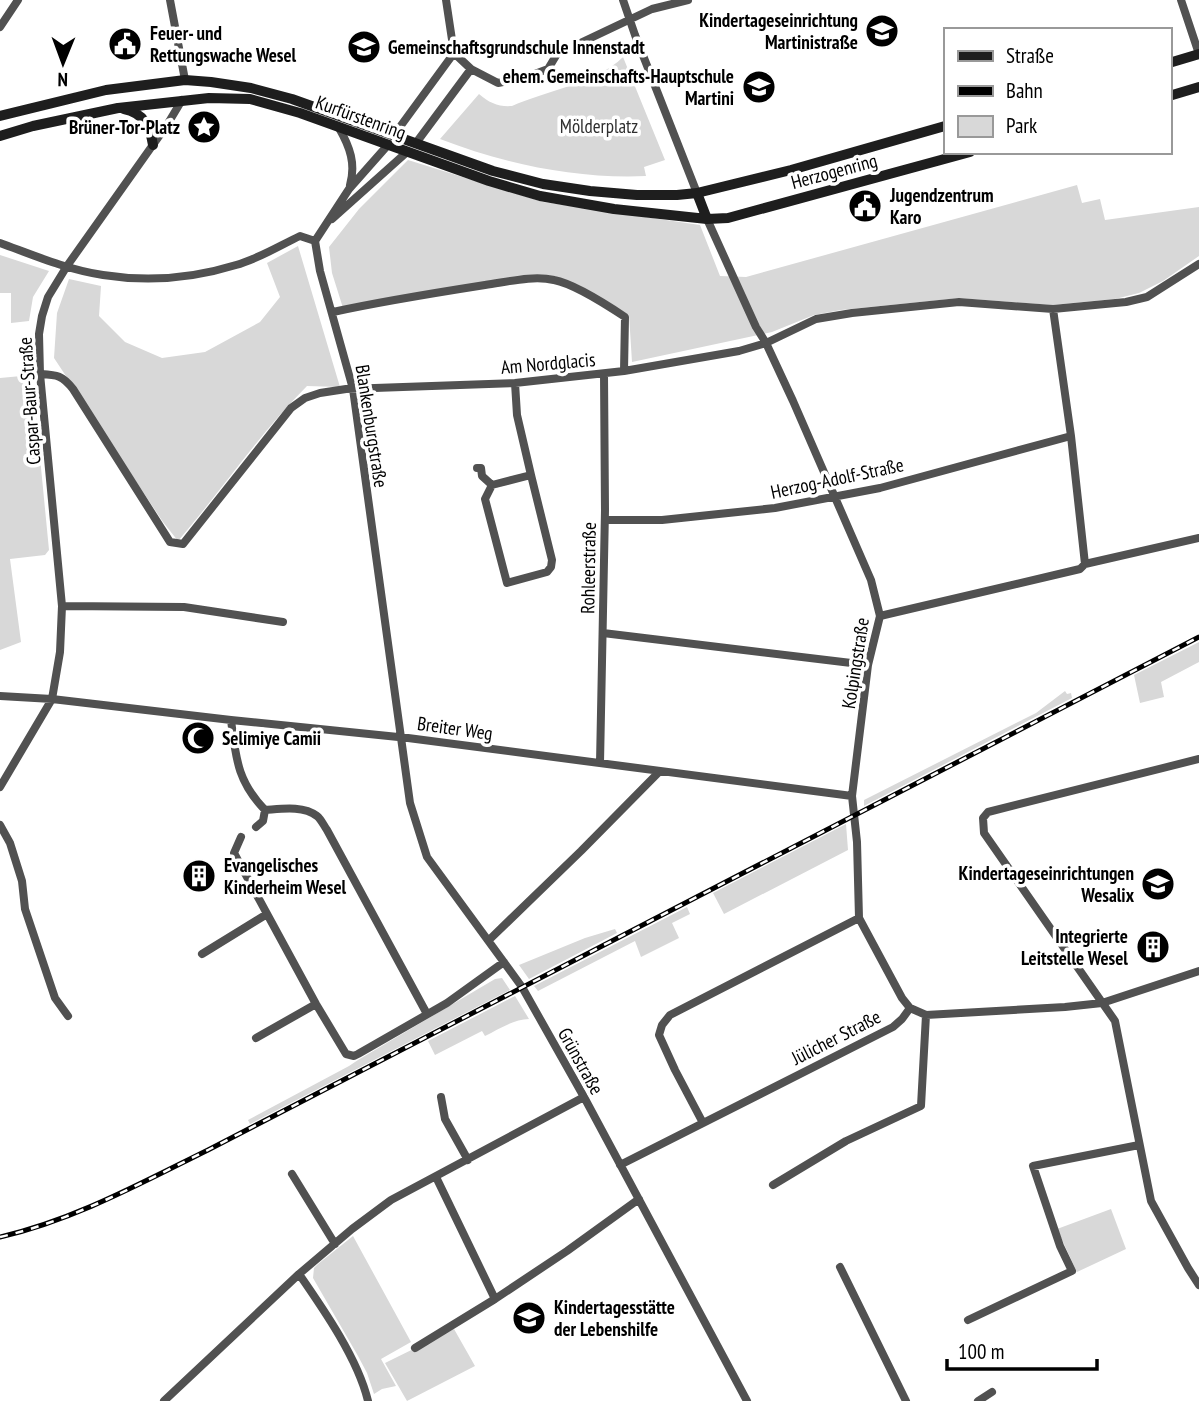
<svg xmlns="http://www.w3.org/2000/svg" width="1199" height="1401" font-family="'PT Sans Narrow',sans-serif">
  <rect width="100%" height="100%" fill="#fff"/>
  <path fill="#d8d8d8" d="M623 57 665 160 644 167 646 176C576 179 505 164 440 139L479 94C489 103 499 107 512 106 545 91 597 83 623 57Z
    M408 160 543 202 700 225 720 276 746 277 1077 185 1082 203 1100 199 1105 220 1199 207V256L1163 281 1139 293 1115 299 1052 305 959 298 841 310 814 315 772 332 632 362 629 315 578 286 556 277 343 308 332 273 329 247 359 209Z
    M298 246 340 387 307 386C259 434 222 490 178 541L163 522 54 358 57 313 69 279 101 286 99 316 125 342 162 358 205 352 260 322 280 297 267 263Z
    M0 255 49 271 33 297 29 321 11 323V293H0Z
    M32 375 49 550 45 555 10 559 21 642 0 650V378Z
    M1199 642V662L1161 682 1164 697 1140 703 1134 675Z
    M1065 691 1067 694 1071 693 1072 698 864 806V800L1036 713Z
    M846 824 848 850 724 914 713 893Z
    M687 907 690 914 672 923 679 938 641 957 635 941 538 991 534 986Z
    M615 929 617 933 529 979 519 965 585 938Z
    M502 978 510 990 250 1124 248 1120 349 1066 358 1060 495 979Z
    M515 996 529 1019C514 1019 499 1029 485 1036L482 1031 435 1055 428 1041Z
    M1111 1209 1126 1249 1077 1272 1057 1229Z
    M353 1236 411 1342 381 1359 396 1386 382 1389 374 1394 367 1373 358 1356 313 1278 314 1268 318 1264Z
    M454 1329 475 1366 407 1401 385 1363Z"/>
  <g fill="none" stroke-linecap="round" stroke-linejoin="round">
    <path stroke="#515151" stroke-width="8" d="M170 0 185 80
      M446 0 454 53
      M623 0 635 35 697 193
      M1181 0 1199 54
      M0 27 18 0
      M454 53 471 69 498 83 524 78 548 69 557 54 652 9 688 0
      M339 128C350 147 356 164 350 185
      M394 135 454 53
      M416 143 471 69
      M387 146 349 189 315 241 320 271 353 389 410 803 427 857 522 987 584 1097 747 1401
      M332 219 407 152
      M707 219 756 327 766 343 793 401 871 580 880 616 868 665 852 796 857 842 859 918 902 998 910 1008
      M0 243C33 255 68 270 103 275 147 282 194 278 236 265 258 259 279 246 300 236L315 241
      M1053 309 1071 436 1085 564
      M333 312C383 301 434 293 485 285 507 282 533 275 554 280 575 284 607 305 625 317L624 371
      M40 374C57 375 62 375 73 389L170 542 183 544 291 408 305 398 320 393 346 389 515 383 624 371 739 351 766 343 816 319 852 313 959 302 1053 309 1126 302 1147 297 1199 264
      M515 383 517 415 531 475 492 485 485 499 507 583 547 572 551 567 552 560 531 475
      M477 468H481L482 476 492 485
      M605 520H662L775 508 880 488 1071 436
      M62 606 184 607 283 622
      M880 616 1080 569 1085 564 1199 538
      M603 633 868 665
      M0 696 52 699 231 720 408 738 852 796
      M231 720C236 758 237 781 265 810L263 821 256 827
      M1199 759 988 812 983 818 984 833 1115 1021 1151 1201 1188 1268 1199 1285
      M600 763 605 510 604 374
      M0 787 52 699 60 652 62 606 40 374 39 334 42 316 48 297 67 266 167 125 182 100
      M265 810C280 809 303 805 317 816 321 819 324 826 327 830L427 1014
      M0 825 10 843 22 881 25 909 55 998 68 1016
      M241 837 234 853 316 1004 346 1054 354 1056 358 1054 447 1003 504 962
      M489 940 581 851 659 772
      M202 954 267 914
      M256 1038 316 1004
      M441 1097 445 1119 468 1160
      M703 1123 675 1070 659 1035 662 1025 670 1015 859 918
      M620 1165 893 1027 902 1019 910 1008 926 1015 1065 1007 1102 1003 1199 971
      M292 1174 335 1244
      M436 1177 495 1299
      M773 1185 846 1141 921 1106 926 1015
      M840 1267 906 1401
      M299 1274C324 1310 358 1359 368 1401
      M968 1320 1072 1271 1060 1246 1033 1166 1139 1145
      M415 1348 495 1299 567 1251 639 1199
      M164 1401 299 1274 352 1229 391 1200 584 1097
      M978 1401 992 1392"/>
    <path stroke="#1e1e1e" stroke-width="10" d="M1169 63 1199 54
      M1169 96 1199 87
      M124 109C144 113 150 127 153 145
      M0 116 106 90 185 80 211 82 251 88 292 99 493 171 543 184 590 191 637 195H677L697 193 791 170 945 126
      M0 136 33 126 118 108 209 98 250 99 300 113 489 181 540 196 614 209 707 219 728 218 970 152
      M697 193 707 219"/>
    <defs>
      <path id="rail" d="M0 1237C74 1220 141 1183 208 1150L1199 637"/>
    </defs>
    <use href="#rail" stroke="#000" stroke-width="5"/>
    <use href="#rail" stroke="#fff" stroke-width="2.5" stroke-dasharray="8" stroke-linecap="butt"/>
  </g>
  <defs>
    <symbol id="school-disc" viewBox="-11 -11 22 22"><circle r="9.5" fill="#000" stroke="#fff"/><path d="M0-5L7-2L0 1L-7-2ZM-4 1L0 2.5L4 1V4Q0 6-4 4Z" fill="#fff"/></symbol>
    <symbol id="civic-disc" viewBox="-11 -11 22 22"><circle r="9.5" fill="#000" stroke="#fff"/><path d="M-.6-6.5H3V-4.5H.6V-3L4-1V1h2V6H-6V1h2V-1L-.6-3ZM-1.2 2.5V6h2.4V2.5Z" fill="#fff"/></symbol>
    <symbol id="sight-disc" viewBox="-11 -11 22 22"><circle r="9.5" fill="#000" stroke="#fff"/><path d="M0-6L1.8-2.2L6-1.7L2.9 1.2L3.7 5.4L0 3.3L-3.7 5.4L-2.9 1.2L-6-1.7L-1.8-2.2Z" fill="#fff"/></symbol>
    <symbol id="mosque-disc" viewBox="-11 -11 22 22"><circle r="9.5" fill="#000" stroke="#fff"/><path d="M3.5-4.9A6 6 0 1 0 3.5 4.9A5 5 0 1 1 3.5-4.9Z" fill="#fff"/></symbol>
    <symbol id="building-disc" viewBox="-11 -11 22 22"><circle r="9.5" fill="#000" stroke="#fff"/><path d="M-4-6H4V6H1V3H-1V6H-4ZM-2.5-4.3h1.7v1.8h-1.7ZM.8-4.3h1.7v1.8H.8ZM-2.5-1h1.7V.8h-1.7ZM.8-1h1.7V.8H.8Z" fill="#fff"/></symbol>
  </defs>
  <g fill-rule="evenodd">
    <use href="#school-disc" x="863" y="12" width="38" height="38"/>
    <use href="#civic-disc" x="106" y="25" width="38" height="38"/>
    <use href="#school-disc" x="345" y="28" width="38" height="38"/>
    <use href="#school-disc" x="740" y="68" width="38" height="38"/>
    <use href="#sight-disc" x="185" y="108" width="38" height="38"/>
    <use href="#civic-disc" x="846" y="187" width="38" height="38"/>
    <use href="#mosque-disc" x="179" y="719" width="38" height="38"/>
    <use href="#building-disc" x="180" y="857" width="38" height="38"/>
    <use href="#school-disc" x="1139" y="865" width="38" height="38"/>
    <use href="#building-disc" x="1134" y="928" width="38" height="38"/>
    <use href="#school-disc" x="510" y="1299" width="38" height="38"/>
  </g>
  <g text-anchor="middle" stroke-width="7" stroke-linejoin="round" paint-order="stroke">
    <g font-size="19" font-weight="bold" fill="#000" stroke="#fff" text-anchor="start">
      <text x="858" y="27" text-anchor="end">Kindertageseinrichtung<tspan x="858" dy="22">Martinistraße</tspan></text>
      <text x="150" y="40">Feuer- und<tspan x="150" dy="22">Rettungswache Wesel</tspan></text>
      <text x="388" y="54">Gemeinschaftsgrundschule Innenstadt</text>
      <text x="734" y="83" text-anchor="end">ehem. Gemeinschafts-Hauptschule<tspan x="734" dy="22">Martini</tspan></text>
      <text x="180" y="134" text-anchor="end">Brüner-Tor-Platz</text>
      <text x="890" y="202">Jugendzentrum<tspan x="890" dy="22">Karo</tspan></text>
      <text x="222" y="745">Selimiye Camii</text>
      <text x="224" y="872">Evangelisches<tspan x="224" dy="22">Kinderheim Wesel</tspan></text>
      <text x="1134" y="880" text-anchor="end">Kindertageseinrichtungen<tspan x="1134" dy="22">Wesalix</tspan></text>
      <text x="1128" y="943" text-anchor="end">Integrierte<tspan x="1128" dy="22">Leitstelle Wesel</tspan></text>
      <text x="554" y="1314">Kindertagesstätte<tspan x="554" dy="22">der Lebenshilfe</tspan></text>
    </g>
    <g font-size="19" fill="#000" stroke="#fff">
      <text transform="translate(361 117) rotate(20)" y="7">Kurfürstenring</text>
      <text transform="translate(834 171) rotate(-15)" y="7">Herzogenring</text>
      <text transform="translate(548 363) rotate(-5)" y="7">Am Nordglacis</text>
      <text transform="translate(29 401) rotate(-94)" y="7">Caspar-Baur-Straße</text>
      <text transform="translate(372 426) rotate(81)" y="7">Blankenburgstraße</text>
      <text transform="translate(837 478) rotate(-12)" y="7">Herzog-Adolf-Straße</text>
      <text transform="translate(588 568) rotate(-89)" y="7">Rohleerstraße</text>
      <text transform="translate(855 663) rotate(-81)" y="7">Kolpingstraße</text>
      <text transform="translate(455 728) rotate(8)" y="7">Breiter Weg</text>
      <text transform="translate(836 1037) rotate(-27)" y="7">Jülicher Straße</text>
      <text transform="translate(581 1061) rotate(61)" y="7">Grünstraße</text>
    </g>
    <g font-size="19" fill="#2f2f2f" stroke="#fff">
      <text x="599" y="133">Mölderplatz</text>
    </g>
  </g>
  <rect x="944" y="28" width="228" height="126" fill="#ffffff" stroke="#999999" stroke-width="2"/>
  <rect x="958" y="51" width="35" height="10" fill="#1e1e1e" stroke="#999999" stroke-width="2"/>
  <text x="1006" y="63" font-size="21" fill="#000000">Straße</text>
  <rect x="958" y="86" width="35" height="10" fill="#000000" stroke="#999999" stroke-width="2"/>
  <text x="1006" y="98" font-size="21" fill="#000000">Bahn</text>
  <rect x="958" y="116" width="35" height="21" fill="#d8d8d8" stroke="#999999" stroke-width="2"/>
  <text x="1006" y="133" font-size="21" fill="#000000">Park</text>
  <g transform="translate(63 63) rotate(181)" stroke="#ffffff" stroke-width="5" paint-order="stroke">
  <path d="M0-5L12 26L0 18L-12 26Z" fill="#000000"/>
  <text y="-10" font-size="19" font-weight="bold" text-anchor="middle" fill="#000000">N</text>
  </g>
  <path d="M947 1359v10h150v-10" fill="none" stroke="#000000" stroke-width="3.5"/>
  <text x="958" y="1359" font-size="21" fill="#000000" stroke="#ffffff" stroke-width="5" paint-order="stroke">100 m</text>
</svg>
